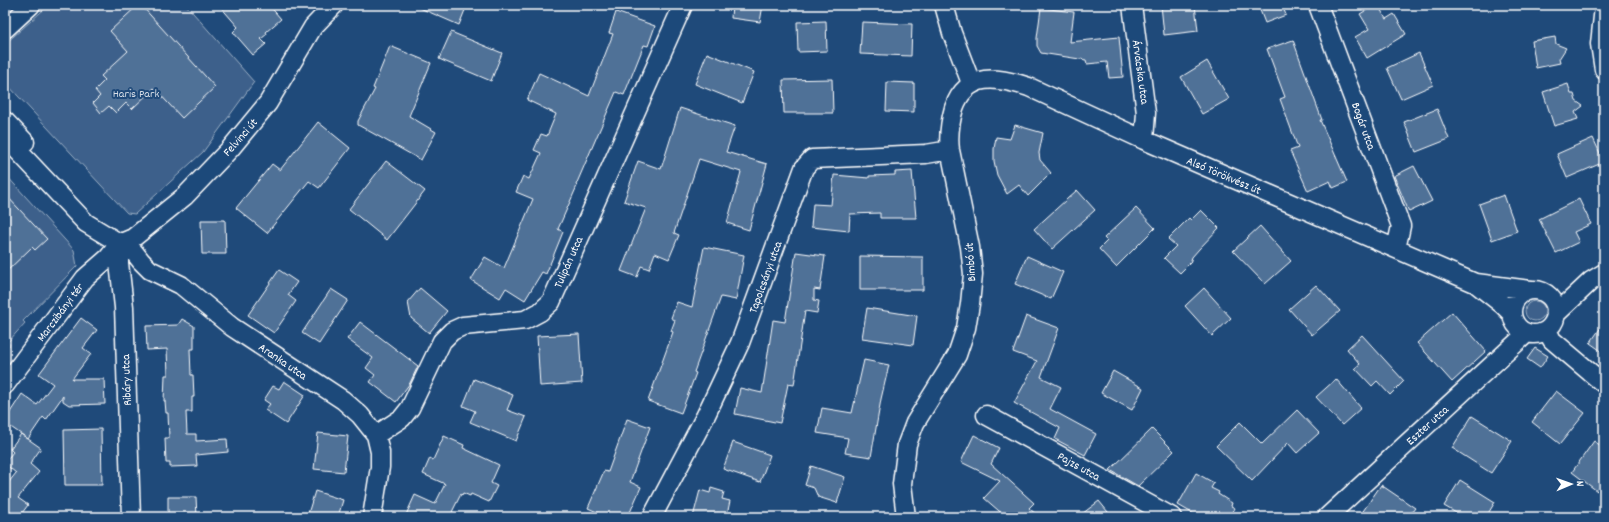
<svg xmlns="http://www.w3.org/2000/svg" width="1609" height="522" font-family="Dekko,sans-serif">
  <rect width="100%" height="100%" fill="#1f4a7a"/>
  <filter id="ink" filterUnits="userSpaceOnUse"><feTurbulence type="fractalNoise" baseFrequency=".025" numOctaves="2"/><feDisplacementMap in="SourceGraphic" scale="8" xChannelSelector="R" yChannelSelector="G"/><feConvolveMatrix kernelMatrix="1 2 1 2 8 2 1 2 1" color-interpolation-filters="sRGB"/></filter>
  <g filter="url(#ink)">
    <path fill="#3c618b" stroke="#9eb0c5" d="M49 5H186L254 82 203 152 135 214 127 213 5 82V44Z
      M5 174 74 250 77 266 23 321 25 323 8 342 10 345 5 350Z
      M1525 311a10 10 0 1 1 20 0a10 10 0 1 1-20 0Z"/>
    <path fill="#507197" stroke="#fff" d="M138 5H141L215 87 182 118 154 88 132 109 126 103 116 113 109 106 101 113 93 103 100 96 95 90 105 80 101 76 128 51 110 31Z
      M219 5H269L281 19 266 32 267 34 261 39 266 44 253 55 233 32 238 27Z
      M413 5H467L459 25Z
      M732 5H763L760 22 731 18Z
      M1161 5H1195L1198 31 1164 35Z
      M1258 5H1282L1286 15 1265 23Z
      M1375 5H1378L1386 19 1394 14 1406 34 1367 58 1355 37 1369 29 1360 14Z
      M1041 8 1074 12 1070 42 1119 37 1123 77 1109 78 1107 62 1087 64 1086 60 1041 53 1037 46V38Z
      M616 12 655 26 648 46 644 45 624 95 616 92 594 143 576 185 577 186 558 229 563 232 546 274 542 272 525 300 506 288 500 298 471 280 485 257 504 268 533 199 516 192 523 176 529 179 541 153 534 150 541 134 547 136 556 114 527 100 539 73 589 96 613 34 609 33Z
      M826 21 827 51 798 52 797 22Z
      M862 22 912 24 911 56 860 54Z
      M451 32 502 53 491 81 439 59Z
      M1555 37 1556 44 1566 48 1559 59 1560 63 1536 68 1532 41Z
      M1293 40 1322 120H1320L1347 182 1333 188 1330 181 1308 191 1290 151 1298 148 1280 99 1285 97 1267 49Z
      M390 46 431 63 409 116 436 132 421 160 358 125V121L375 89 373 88Z
      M707 53 754 72 742 103 695 84Z
      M1419 53 1433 85 1401 99 1387 68Z
      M1207 61 1229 99 1202 114 1181 77Z
      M832 79 833 113H784L783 80Z
      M887 82 914 83V112L886 111Z
      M1568 84 1571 94H1574L1576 101 1583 106 1575 112 1578 119 1554 126 1543 92Z
      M680 108 735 126 726 152 767 164 749 230 727 223 741 172 699 159 674 233 679 235 669 259 655 253 649 269 641 266 637 277 621 271 646 208 624 201 638 161 661 169Z
      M1437 109 1449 139 1416 152 1404 122Z
      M318 122 350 148 319 188 309 181 267 233 236 208 272 164 280 170Z
      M1015 125 1043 133 1039 153 1040 160 1051 173 1028 196 1019 185 1007 194 997 175 994 161V149L996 137 1010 139Z
      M1593 138 1604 162 1567 178 1557 154Z
      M386 161 425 191 387 240 349 209Z
      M1414 166 1432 201 1409 212 1394 176Z
      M912 171 916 218H880V213L850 214 849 231 811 227 813 204 831 205 834 175 869 178V176L895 175V172Z
      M1077 190 1095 210 1052 249 1034 229Z
      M5 194 47 239 35 250 32 247 5 273Z
      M1504 195 1517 231 1492 240 1479 204Z
      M1579 199 1591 224 1574 232 1579 242 1556 253 1539 219Z
      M1136 208 1155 228 1116 267 1099 249 1107 241 1104 238Z
      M1201 210 1219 228 1199 249 1192 257 1190 263 1180 273 1164 258 1176 246 1168 239 1189 218 1191 220Z
      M201 220H225L226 254H202Z
      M1260 226 1291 261 1265 284 1233 251Z
      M704 247 744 255 736 300 721 297 694 372 696 373 681 413 648 401 673 332 671 331 675 320 671 318 677 302 692 307Z
      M796 252 825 256 820 290 814 289V300L819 301 817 313 805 311 794 385 788 384 780 423 735 414 740 388 762 393 773 320 785 322Z
      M860 256 923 257V290H860Z
      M1027 256 1063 272 1051 299 1015 284Z
      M279 270 297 282 288 295 296 301 274 333 248 315Z
      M1316 285 1340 311 1312 335 1289 309Z
      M420 288 447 311 429 333 411 318 408 302Z
      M1204 288 1231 318 1212 336 1185 306Z
      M331 289 348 300 319 344 302 333Z
      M867 308 917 316 913 345 862 338Z
      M1452 312 1486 351 1452 382 1417 343Z
      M1026 316 1059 328 1041 377 1061 387 1050 409 1096 434 1085 455 1055 439 1060 428 1014 403 1037 361 1013 352Z
      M81 318 97 330 83 348 91 354 72 379H104L105 404 69 405 63 401V396L46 420 43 417 28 439 5 423V420L22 394 37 405 53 384 39 374Z
      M182 319 194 326V349H190L191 375H193L194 397H192V412H186L187 434H196V441L227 439 228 452 196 455 197 466 170 467V463H166L165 438H169L168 413H166L165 401H164L165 375H168L167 349 147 350 146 326 178 325Z
      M360 322 418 366 410 383 396 402 370 382 375 375 366 368 373 358 347 339Z
      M1604 323V353L1590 343Z
      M579 334 582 383 540 386 537 336Z
      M1362 335 1404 381 1390 395 1377 381 1372 386 1355 368 1360 364 1347 349Z
      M1535 348 1548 356 1540 368 1527 359Z
      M864 360 889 365 881 399 871 457 845 453 848 438 817 433 822 408 852 413Z
      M1113 371 1143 388 1132 410 1101 393Z
      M474 379 513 395 507 410 526 417 516 441 470 422 475 411 463 406Z
      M1336 379 1361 408 1342 425 1316 397Z
      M284 381 305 395 286 424 265 410 270 404 264 400 273 386 279 389Z
      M1556 391 1585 413 1560 444 1532 422Z
      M1297 410 1319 433 1297 453 1288 443 1252 481 1216 446 1240 422 1262 444Z
      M1472 416 1512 441 1491 473 1452 448Z
      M627 419 650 427 630 482 641 487 628 517H608L588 508 604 471 608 472Z
      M101 429 102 485H65L64 430Z
      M1152 429 1174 451 1138 486 1110 470Z
      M318 433 348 436 344 472 314 469Z
      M21 434 41 448 30 464 39 472 18 498 28 505 19 517H5V487L16 473 5 464V462L13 452 10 449Z
      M974 435 999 448 991 464 1034 503 1029 508 1039 517H1006L984 498 1000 481 961 462Z
      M444 436 464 445 463 448 499 465 491 483 497 486 489 502 471 494 470 496 463 493 462 495 461 494 452 512 463 517H405L415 495 435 504 445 484 423 474 430 458 433 460Z
      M1594 441 1604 448V481L1597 491 1572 472Z
      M733 442 770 455 760 482 723 469Z
      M811 466 845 477 837 503 818 497 814 488 805 485Z
      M1196 473 1214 483 1211 488 1219 492 1218 494 1232 503 1231 506 1235 508 1230 517H1199L1178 505Z
      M1460 480 1495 502 1486 517H1463L1444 506Z
      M1381 485 1415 508 1408 517H1359Z
      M711 488 724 492 722 499 730 501 727 515 717 513 716 517H693L700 490 710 493Z
      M315 491 343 500 338 517H307Z
      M168 497H196L197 517H168Z
      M1099 501 1112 517H1078Z"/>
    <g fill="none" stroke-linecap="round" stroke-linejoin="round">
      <defs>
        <path id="minor" d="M944 5 952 33 971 83
          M1132 5 1146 113 1144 140
          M1318 5 1401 226 1396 249
          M1604 7 1600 44 1604 70
          M5 29 31 5
          M5 121 25 142
          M5 137 86 223 134 252 141 261 150 270 181 285 232 327 343 400 360 415 376 435 380 452V467L372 517
          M119 244V263L124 307 131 517
          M1476 283 1531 290
          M1512 312a22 22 0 1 1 44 0a22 22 0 1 1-44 0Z
          M1557 313 1591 281 1604 273
          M1547 330 1552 340 1604 384
          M5 385 85 278 108 258 119 244 133 238 185 196 230 149 268 103 313 27 334 5
          M986 415 1172 517
          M376 435 402 418 410 408 442 341 452 331 463 326 525 320 540 312 551 302 683 5
          M652 517 705 417 740 343 804 168 812 159 926 154 950 150
          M906 517 902 484 907 444 915 423 957 355 966 328 970 304 973 274 970 247 950 150C948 135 950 122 954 108 967 71 998 77 1029 87L1144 140 1475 283 1503 305 1512 314
          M1327 517 1527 333"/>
      </defs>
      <use href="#minor" stroke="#fff" stroke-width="21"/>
      <use href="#minor" stroke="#1f4a7a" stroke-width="18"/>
    </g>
  </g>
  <g text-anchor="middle" stroke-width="4" stroke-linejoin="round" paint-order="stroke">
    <g font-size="12" fill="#fff" stroke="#1f4a7a">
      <text transform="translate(1141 72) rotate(82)" y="4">Árvácska utca</text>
      <text transform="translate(1364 126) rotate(70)" y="4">Bogár utca</text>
      <text transform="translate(240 137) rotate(-49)" y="4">Felvinci út</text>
      <text transform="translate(1224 175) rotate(23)" y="4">Alsó Törökvész út</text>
      <text transform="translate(568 262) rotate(-66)" y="4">Tulipán utca</text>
      <text transform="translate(970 262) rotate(-94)" y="4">Bimbó út</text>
      <text transform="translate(765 277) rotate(-70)" y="4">Tapolcsányi utca</text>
      <text transform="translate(60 312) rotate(-53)" y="4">Marczibányi tér</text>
      <text transform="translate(283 361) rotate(34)" y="4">Aranka utca</text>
      <text transform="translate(126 380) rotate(-92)" y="4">Ribáry utca</text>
      <text transform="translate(1427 425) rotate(-42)" y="4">Eszter utca</text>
      <text transform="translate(1079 466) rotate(29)" y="4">Pajzs utca</text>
    </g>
    <g font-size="12" fill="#d8dfe8" stroke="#1f4a7a">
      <text x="136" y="97">Haris Park</text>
    </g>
  </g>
  <rect width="1609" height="522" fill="none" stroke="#1f4a7a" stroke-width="20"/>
  <rect x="10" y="10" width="1589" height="502" fill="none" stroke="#fff" stroke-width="1.5" filter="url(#ink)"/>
  <g transform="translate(1571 484) rotate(88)" stroke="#1f4a7a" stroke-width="3" paint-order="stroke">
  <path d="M0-3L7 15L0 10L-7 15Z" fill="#ffffff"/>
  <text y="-6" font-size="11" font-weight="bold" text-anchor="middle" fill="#ffffff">N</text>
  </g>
</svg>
